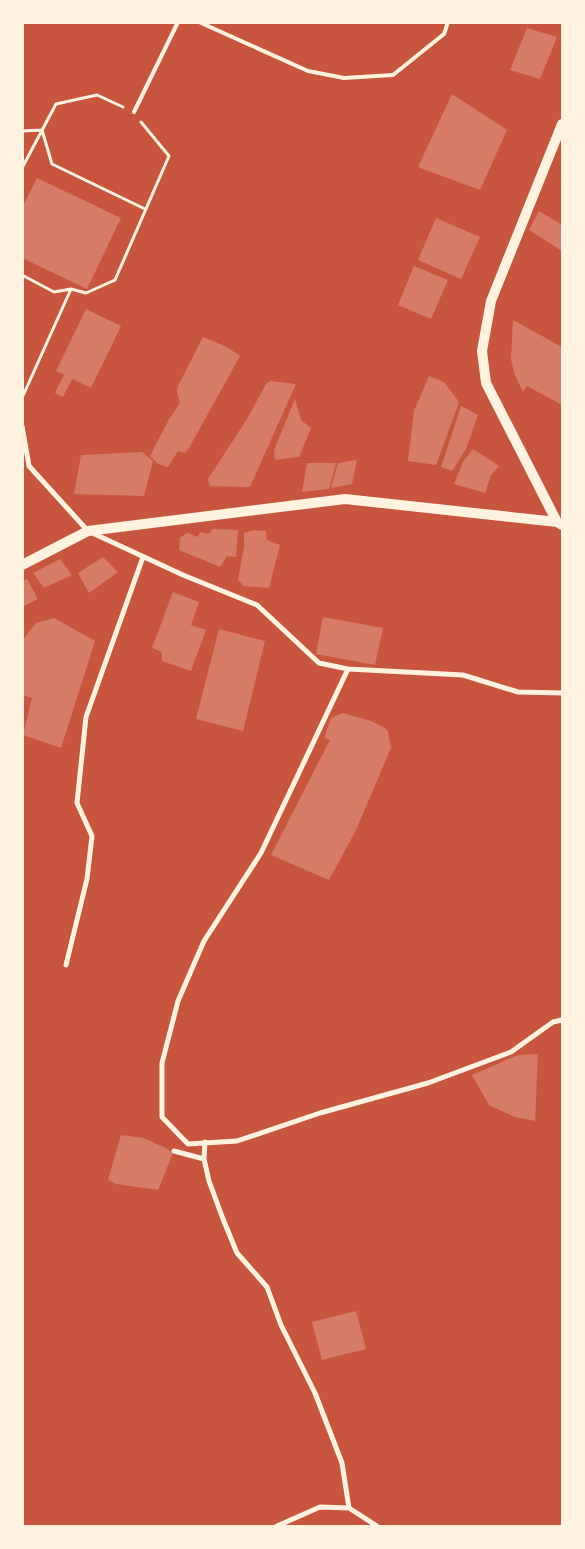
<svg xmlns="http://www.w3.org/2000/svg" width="585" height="1549" font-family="Ubuntu,sans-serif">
  <rect width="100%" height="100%" fill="#c8553d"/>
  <path fill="#d67c66" d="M527 28 557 37 540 79 510 70Z
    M452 94 507 130 480 190 418 167Z
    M37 178 121 218 87 289 22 258V208Z
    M539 211 562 225V251L529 230Z
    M436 218 480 237 461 279 418 260Z
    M414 266 448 280 431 319 398 305Z
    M86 309 121 326 91 388 72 379 63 397 55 393 64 375 56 371Z
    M513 320 562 347V405L527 386 523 392 514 373 511 359Z
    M203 337 227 347 240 356 189 448 185 453 178 451 168 467 158 464 150 456 168 421 180 403 177 392 178 386Z
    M429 376 444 382 459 402 436 465 408 461 414 411Z
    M270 381 296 384 250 487 210 486 208 479 247 419 266 384Z
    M295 399 301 420 311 428 299 457 275 460 274 450Z
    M461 406 478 415 466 449 452 471 441 467Z
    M473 449 499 466 491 475 485 493 454 484 463 462Z
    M142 452 153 461 144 496 74 494 81 455Z
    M357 460 352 484 331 488 338 463Z
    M307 463H336L329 489 302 492Z
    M213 529 238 530 236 557 227 556 220 567 179 550 180 538 187 533 198 537 200 532 208 534Z
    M254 530 266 531 267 540 280 545 269 588 244 586 238 580 244 547V533Z
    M103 557 118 572 89 593 78 573Z
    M60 559 72 575 44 588 33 573Z
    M27 579 38 599 22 607V581Z
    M173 592 199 602 191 625 206 630 191 671 162 661V652L152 648Z
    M323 617 383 628 375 665 316 654Z
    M54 618 95 641 61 748 23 735 32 698 22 695V641L36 623Z
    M219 629 265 641 243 731 196 719Z
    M343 713 371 721 385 728 388 731 391 748 356 830 329 880 271 855 330 740 324 738 331 718Z
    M538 1054 535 1121 515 1117 489 1105 472 1075 518 1055Z
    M121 1135 143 1138 164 1147 173 1153 158 1190 116 1184 108 1180Z
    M356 1311 366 1349 322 1360 312 1322Z"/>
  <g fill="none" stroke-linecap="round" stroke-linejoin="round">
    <path stroke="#fff3e0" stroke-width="3" d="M22 131 42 130 52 164 145 209
      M22 168 56 104 97 95 123 107
      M22 275 54 292 71 289 86 293 115 280 169 156 141 122
      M22 398 71 289"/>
    <path stroke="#fff3e0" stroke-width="4" d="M199 22 308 71 344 78 393 75 444 34 448 22
      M134 112 178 22"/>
    <path stroke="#fff3e0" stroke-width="5" d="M22 426 29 466 88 531 183 575 257 605 319 663 348 669 463 675 518 692 562 693
      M348 669 261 853 204 941 178 1001 162 1063V1117L188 1144 237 1141 320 1113 428 1083 511 1052 553 1022 562 1020
      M66 965 87 879 92 836 77 803 86 717 143 557
      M205 1142 204 1159 209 1181 223 1219 237 1253 267 1287 281 1325 315 1393 342 1463 349 1508
      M174 1151 204 1159
      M277 1526 320 1507 349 1508 377 1526"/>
    <path stroke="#fff3e0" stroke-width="10" d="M557 522 486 383 482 351 491 301 562 124
      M22 565 88 531 345 499 557 522 562 525"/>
  </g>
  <rect width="585" height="1549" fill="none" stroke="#fff3e0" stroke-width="48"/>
</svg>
